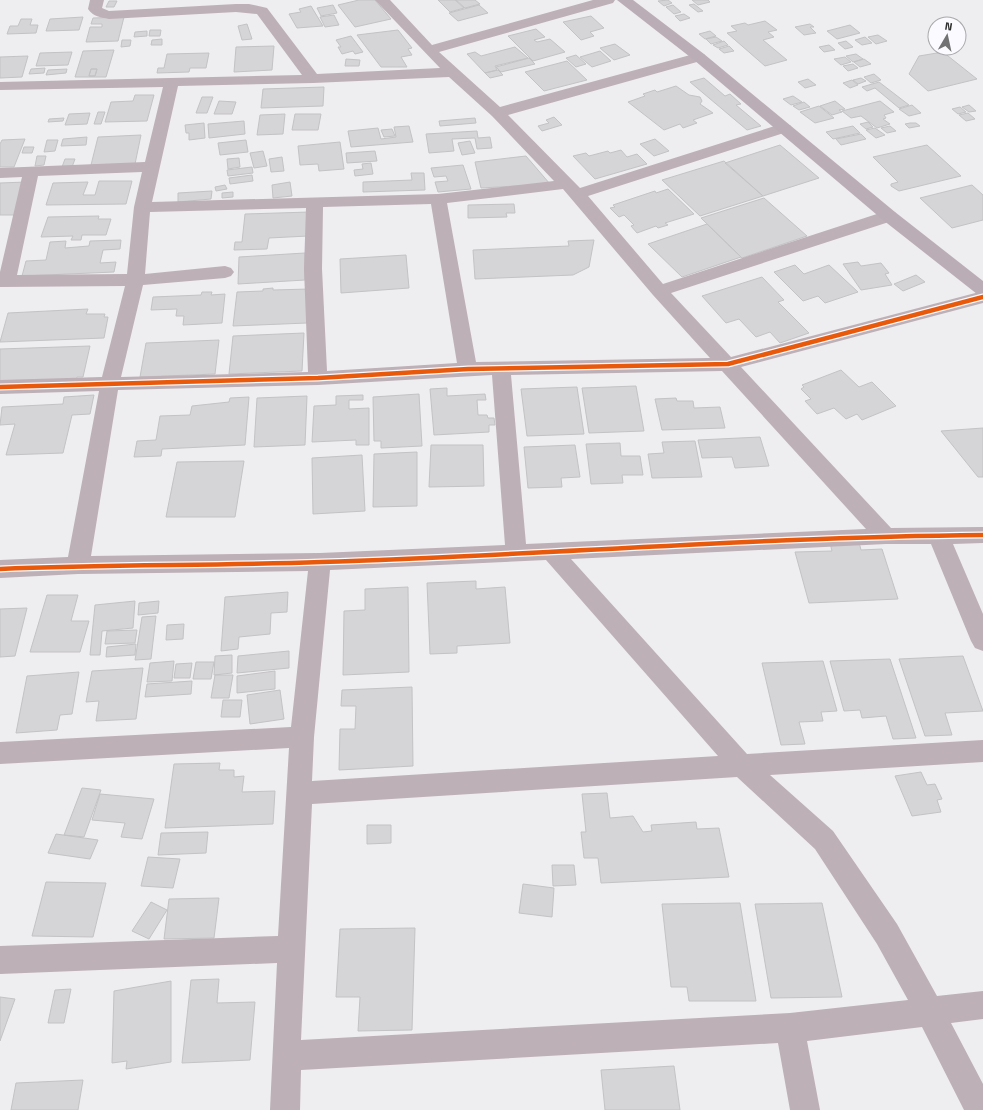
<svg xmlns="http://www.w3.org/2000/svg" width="983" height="1110" font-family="'Titillium Web',sans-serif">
  <rect width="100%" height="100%" fill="#eeedf0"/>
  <path fill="#d5d4d6" stroke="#c3c2c4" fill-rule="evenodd" d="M359 0H375L391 19 355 27 338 5Z
    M438 0H455L464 8 450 12Z
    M456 0H475L480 4 465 8Z
    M668 0 672 3 664 6 658 1Z
    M692 0H708L710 2 698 5Z
    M109 1H117L114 7H106Z
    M694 4 703 11 698 12 689 5Z
    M333 5 337 13 321 16 317 8Z
    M479 5 488 13 458 21 449 13Z
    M673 5 681 12 674 14 666 7Z
    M311 6 323 26 297 28 289 14 301 12 299 9Z
    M684 14 690 18 680 21 675 16Z
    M334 15 339 25 325 27 320 17Z
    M591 16 604 28 590 32 594 36 581 40 563 22Z
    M83 17 79 30 46 31 50 19Z
    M124 17 118 41 86 42 90 27H102V24H91L93 18Z
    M21 19H32L30 25H38L36 33 7 34 10 26H18Z
    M765 21 777 30 768 32 774 37 763 40 787 60 765 66 727 33 737 31 731 26 745 23 748 25Z
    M247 24 252 39 242 40 238 26Z
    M810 24 814 27H810L816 33 804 35 795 27Z
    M850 25 860 33 837 39 827 31Z
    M536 29 545 37 534 40 537 42 550 39 565 52 533 61 508 36Z
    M150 30H161L160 36H149Z
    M398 30 412 48 408 49 412 55 401 57 407 67H381L357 35Z
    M147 31V36L134 37 135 32Z
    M710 31 716 36 705 39 699 34Z
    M878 35 887 41 876 44 868 37Z
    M351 36 363 52 355 54 353 51 342 54 338 47H341L336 40Z
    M716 37 722 41 711 44 706 39Z
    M865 37 872 43 862 45 855 40Z
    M162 39V45H151L152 40Z
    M122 40H131L130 46 121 47Z
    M724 41 728 45 718 48 713 45Z
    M846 41 853 47 845 49 838 43Z
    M615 44 630 55 614 60 600 48Z
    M829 45 835 50 824 52 819 47Z
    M274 46 272 70 234 72 236 47Z
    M729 46 734 51 724 53 719 49Z
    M515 47 528 58 495 66 497 70 485 73 467 54 475 52 481 56Z
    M114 50 106 77H75L83 51ZM91 69H97L95 76H89Z
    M600 51 611 61 592 67 580 57Z
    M72 52 68 65 36 66 40 53Z
    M943 52 977 79 928 91 909 74 919 56Z
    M209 53 206 68H190L189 72 157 73 158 68H164L167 54Z
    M856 54 863 59 853 62 846 56Z
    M576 55 586 64 576 67 566 58Z
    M28 56 22 77 0 78V57Z
    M845 57 851 62 841 65 834 59Z
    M529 58 535 64 501 72 496 67Z
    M346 59 360 60 359 66H345Z
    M864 59 871 64 860 67 854 62Z
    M567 61 587 80 544 91 525 72Z
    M853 64 858 68 848 71 843 66Z
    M45 68 44 73 29 74 31 69Z
    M67 69 66 73 46 75 48 70Z
    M91 69H97L95 76H89Z
    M498 70 503 75 490 78 485 73Z
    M874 74 881 80 871 83 864 77Z
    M704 78 725 96 730 94 741 104 736 105 761 126 747 130 690 82Z
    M861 78 866 81 858 84 853 80Z
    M808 79 816 85 805 88 798 82Z
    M852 80 858 85 850 88 843 83Z
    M879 82 909 105 899 108 875 88 867 91 862 87Z
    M676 86 689 95 700 97 702 101 700 104 713 113 693 120 697 123 683 128 680 124 664 130 628 102 645 96 643 94 655 90 657 92Z
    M324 87 323 106 261 108 263 89Z
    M135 95H154L147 121 105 122 111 102 133 101Z
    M793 96 802 102 791 105 783 99Z
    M202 97H213L207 113H196Z
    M219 101 236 102 232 114H214Z
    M835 101 845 109 839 110 842 112 832 115 820 106Z
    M880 101 894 112 884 115 886 118 883 119 890 124 877 128 861 116 851 118 842 111Z
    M804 102 810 107 799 110 793 106Z
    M912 105 921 113 909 116 899 109Z
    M969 105 976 111 969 112 962 107Z
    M819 106 834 118 815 123 800 112Z
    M960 107 966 112 958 114 952 109Z
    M98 112H105L101 124H94Z
    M90 113 87 124 65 125 69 114Z
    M968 113 975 119 966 121 959 115Z
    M285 114 283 134 257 135 260 115Z
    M295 114H321L318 130H292Z
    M554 117 562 125 542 131 538 126 549 123 546 120Z
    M64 118 63 121 48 122 49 119Z
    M475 118 476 123 440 126 439 121Z
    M244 121 245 134 209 138 208 124Z
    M868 122 873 127 866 129 860 124Z
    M204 123 205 138 189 140V133H186L185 125Z
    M910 123H916L920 126 909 128 905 124Z
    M409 126 413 142 351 147 348 131 378 128 381 139 396 137 394 127Z
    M853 126 860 133 833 139 826 132Z
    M890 126 896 131 887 133 881 128Z
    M875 128 885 135 876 138 866 130Z
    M392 129 395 136 384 137 381 130Z
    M477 131 478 138 490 137 492 148 477 149 475 138 452 139 454 151 429 153 426 134Z
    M861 134 866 139 841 145 836 139Z
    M141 135 135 164 91 165 98 137Z
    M87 137 86 145 61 146 63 139Z
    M25 139 14 167H0V144L2 140Z
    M655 139 669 151 654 156 640 144Z
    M47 140H58L55 151 44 152Z
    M246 140 248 152 220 155 218 143Z
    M470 141 475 153 462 155 458 143Z
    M340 142 344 169 319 171 318 164 300 165 298 146Z
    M780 145 819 178 763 196 725 163Z
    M927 145 961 176 899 191 891 186V184L898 182 873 157Z
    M24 147H34L32 153H22Z
    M621 150 627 157 637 154 647 164 595 179 573 156 586 153 589 156 608 151 610 153Z
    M263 151 267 166 254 168 250 153Z
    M375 151 377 161 347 163 346 153Z
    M37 156H46L44 165 35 166Z
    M526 156 550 184 481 188 475 162Z
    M282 157 284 171 271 172 269 159Z
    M239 158 240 167 228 169 227 159Z
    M65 159H75L72 167H62Z
    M724 161 763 196 700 216 662 180Z
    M371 163 373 174 355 176 354 170 363 169 362 164Z
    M463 165 471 189 438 192 435 182 448 181 446 176 434 177 431 168Z
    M252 167 253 173 228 176 227 170Z
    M411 173H424L425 190 363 192V182L412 180Z
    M252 175 253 181 230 184 229 178Z
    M99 181H132L126 204 46 205 53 183 88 182 83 195H95Z
    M26 182 16 215H0V183Z
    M290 182 292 196 273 198 272 185Z
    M225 185 227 189 216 191 215 187Z
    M972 185 983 195V220L952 228 920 198Z
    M668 189 694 214 665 223 668 225 658 228 656 226 637 233 631 226 634 225 624 215 619 217 610 208 615 207 613 205 655 191 656 193Z
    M212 191 211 199 178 202V193Z
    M233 192V197L222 198V193Z
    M764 198 807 236 742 258 701 218Z
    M514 204 515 213H506L507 217 468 218V205Z
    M310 212 308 236 269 238 267 249 234 250 235 242H242L245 214Z
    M99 216 98 219H111L106 235H82L81 240H71L73 236 41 237 48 217Z
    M707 224 741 257 682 277 648 244Z
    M121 240 120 249 103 250 100 263 116 262 114 272 22 276 26 261 46 260 50 242 66 241 65 248 89 246 90 241Z
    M594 240 589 267 573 275 475 279 473 250 569 246 568 241Z
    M305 253V280L238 284 239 257Z
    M406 255 409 288 341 293 340 259Z
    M858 262 861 266 881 263 889 273 885 274 892 285 861 290 843 264Z
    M795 265 804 274 829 265 858 292 825 303 818 296 803 301 774 272Z
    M916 275 925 282 903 291 894 284Z
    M762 277 784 300 778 302 809 333 780 343 770 332 756 337 739 319 726 323 702 296Z
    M273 288V290L309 289 307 323 233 326 237 292 263 291V289Z
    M202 292H212L211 295 225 294 222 323 183 325 184 316H176L177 309 151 310 153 297 201 295Z
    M88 309 86 314H105L104 317H108L104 338 0 342 8 313Z
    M304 333 302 371 229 374 233 336Z
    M219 340 215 374 140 377 146 343Z
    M90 346 83 377H77L76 380 0 382V349Z
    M841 370 859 387 872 382 896 406 862 420 857 414 846 419 834 408 817 414 805 401 811 399 801 389 804 387 802 385Z
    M636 386 644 431 589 433 582 388Z
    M577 387 584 434 527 436 521 389Z
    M447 388V396L485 394 486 400H477L478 415H487L488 418H494L495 425H489V432L434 435 430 389Z
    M419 394 422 446 381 448V441H374L373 397Z
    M94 395 90 414 72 415 63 453 6 455 15 424 0 425 2 407 63 404 64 397Z
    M363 395V400H349V409L369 408V445H356V440L312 442 314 406 336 405V396Z
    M307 396 305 445 254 447 257 398Z
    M249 397 245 445 162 449 161 456 134 457 137 441 156 440 160 416 190 415 192 406 229 402 230 398Z
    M676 398 677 401H693L694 408 720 407 725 428 662 430 655 399Z
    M983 428V477H978L941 431Z
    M760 437 769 466 735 468 732 457 702 458 698 440Z
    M695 441 702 477 652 478 648 454 664 453 662 442Z
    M620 443 621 456H640L643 475H622L623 483 591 484 586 444Z
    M431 445H483L484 486 429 487Z
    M575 445 580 477 561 478 562 487 528 488 524 447Z
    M417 452V506L373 507 374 454Z
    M362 455 365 511 313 514 312 458Z
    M244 461 235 517H166L177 462Z
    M858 538 861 550 882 549 898 599 809 603 795 552 832 551 829 539Z
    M476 581V589L505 587 510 643 457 646V653L430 654 427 583Z
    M408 587 409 672 343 675 344 611 365 610V589Z
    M288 592 287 612 271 613 270 634 239 637 238 649 221 651 225 597Z
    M47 595H78L71 621H89L80 652H30Z
    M135 601 133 628 102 631 100 655H90L95 605Z
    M159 601 158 613 138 615 139 603Z
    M27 608 15 656 0 657V609Z
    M156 616 151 659 135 660 142 617Z
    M184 624 183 639 166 640 167 625Z
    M137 630 135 643 105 644 107 631Z
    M136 644 135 655 106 657 107 647Z
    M289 651V668L237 673 238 656Z
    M232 655V673L214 675 215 656Z
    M963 656 983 711 945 713 952 735 925 736 899 659Z
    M890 659 916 738 893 739 886 716 862 718 860 710 844 711 830 661Z
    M174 661 172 681 147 682 150 663Z
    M823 661 837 711 821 712 823 721 799 722 805 744 781 745 762 663Z
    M196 662H214L211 679H193Z
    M192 663 190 678H174L176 664Z
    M143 668 136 719 96 721 99 701 86 702 92 671Z
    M275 671V689L237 693V676Z
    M79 672 72 714 60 715 57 730 16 733 27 676Z
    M215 675H233L229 698H211Z
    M192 681 191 694 145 697 147 684Z
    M412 687 413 766 339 770 340 729H355L356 706H341L342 690Z
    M280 690 284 719 250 724 247 695Z
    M223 700H242L240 717H221Z
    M220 763 219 770H234V777L244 776 242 792 275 791 273 824 165 828 174 764Z
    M921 772 927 785 935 784 942 799 937 800 941 812 912 816 895 776Z
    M82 788 101 790 84 837 64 835Z
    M607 793 610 818 633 816 643 832 652 831 651 825 696 822 697 829 719 828 729 877 601 883 598 858H584L581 832H586L582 794Z
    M100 794 154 799 142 839 121 837 125 823 92 820Z
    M367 825H391V843L367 844Z
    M208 832 206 853 158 855 161 833Z
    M56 834 98 840 90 859 48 853Z
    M148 857 180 859 173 888 141 886Z
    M552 865H574L576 885 553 886Z
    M46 882 106 883 93 937 32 936Z
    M523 884 554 888 552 917 519 913Z
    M219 898 214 938 164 939 169 899Z
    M151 902 167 910 149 939 132 931Z
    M740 903 756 1001H689L687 987H671L662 904Z
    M822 903 842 997 771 998 755 904Z
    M415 928 412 1030 358 1031 360 997H336L340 929Z
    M219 979 217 1003 255 1002 250 1060 182 1063 191 980Z
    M171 981V1062L126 1069 127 1061 112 1063 114 991Z
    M71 989 64 1023H48L55 990Z
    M0 997 15 999 0 1041Z
    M674 1066 680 1110H605L601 1070Z
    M83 1080 78 1110H11L16 1083Z"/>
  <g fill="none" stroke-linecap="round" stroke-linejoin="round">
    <path fill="#bdb0b7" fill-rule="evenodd" d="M90 0H104L102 8 109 11 236 4H249L267 8 317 74 440 68 375 0H390L432 45 593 0H615L613 3 439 52 500 107 694 54H704L706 57 704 60 508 115 580 188 778 125H790L792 128 790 131 588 196 663 284 883 212 889 211 895 212 897 216 895 220 671 293 731 357 983 291V303L741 367 891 528 983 527V543L953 544 983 614V651L975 648 971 641 931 544H886L571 559 747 754 983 740V762L770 775 833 831 897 924 937 996 983 991V1019L951 1023 983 1084V1110H964L922 1027 807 1041 820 1110H790L778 1043 301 1070 300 1110H270L277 963 0 974V946L278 936 289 748 0 764V742L291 727 308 571 78 574 0 578V560L68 557 99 391 0 394V380L102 377 125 286 0 287V272L22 177 0 178V168L145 162 163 87 0 90V82L302 75 257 14 236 12 109 19C100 17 94 17 88 9ZM449 77 492 116 554 181 438 194 152 202 178 86 313 83ZM142 172 134 207 127 274 17 275 38 176ZM563 189 653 295 710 358 476 362 447 203ZM431 204 457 363 327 371 322 269 323 207ZM306 208 304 269 308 372 121 377 143 285 225 278 231 276 234 272 231 268 225 266 145 274 150 212ZM722 371 866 529 526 544 511 375ZM492 375 505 545 320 553 91 556 118 390 318 385ZM546 560 718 756 312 781 314 737 330 570ZM737 777 815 849 877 944 908 1000 790 1013 301 1040 312 804Z"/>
    <path fill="#bbadb5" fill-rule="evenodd" d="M617 0H633L704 54 895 212 983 281V296L977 294 883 220 694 60Z"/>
    <defs>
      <path id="cycleway" d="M0 387 318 378 468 369 728 364 983 297
        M0 569C107 564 214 566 321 562 542 555 762 537 983 535"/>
    </defs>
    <use href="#cycleway" stroke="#fbfafe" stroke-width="7"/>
    <use href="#cycleway" stroke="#e8590c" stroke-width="4.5"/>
  </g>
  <g transform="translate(947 36) rotate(9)"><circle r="19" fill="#fbfafe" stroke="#a9a9ac"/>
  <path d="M0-3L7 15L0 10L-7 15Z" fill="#727273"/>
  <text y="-6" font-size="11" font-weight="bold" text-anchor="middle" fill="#2f2f30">N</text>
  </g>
</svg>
